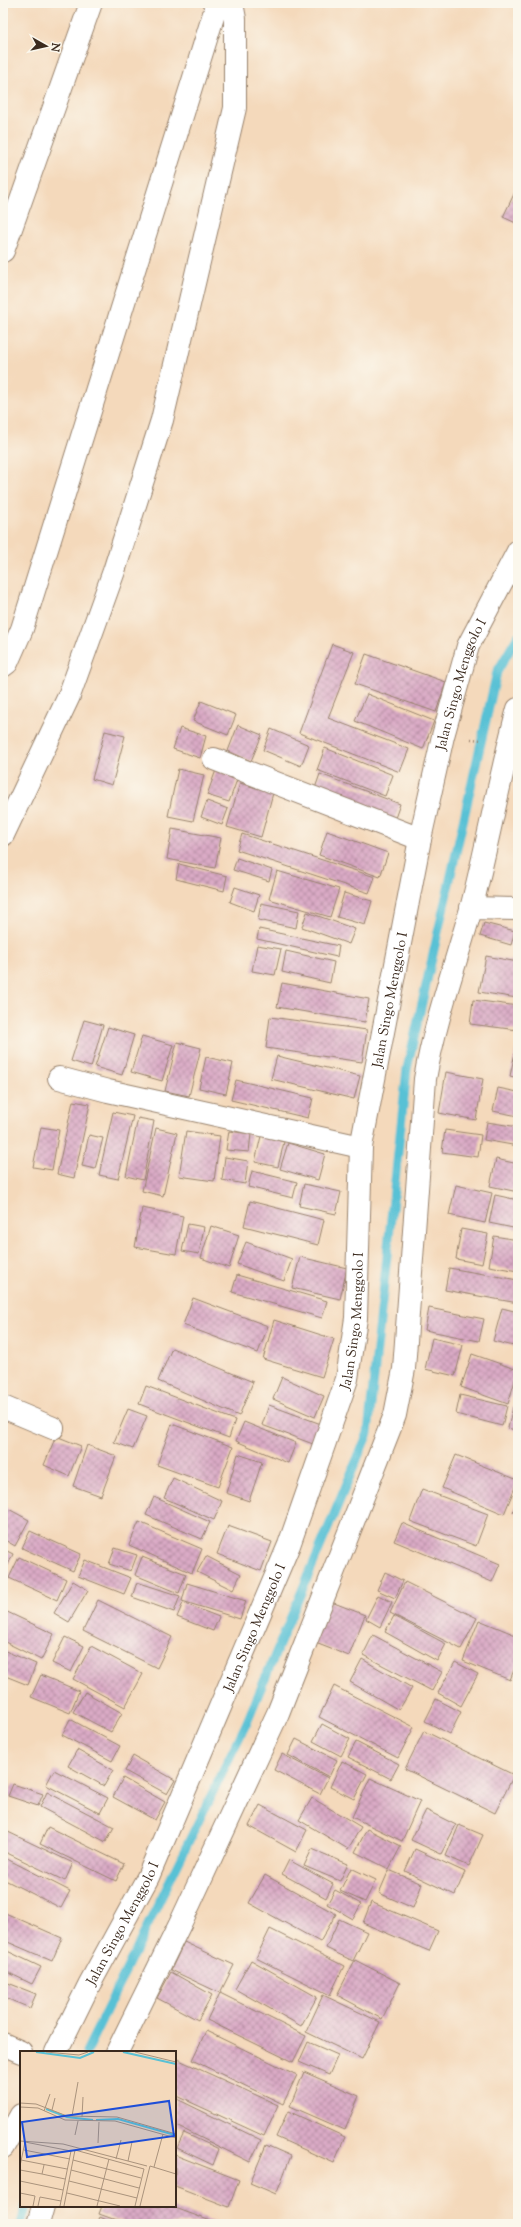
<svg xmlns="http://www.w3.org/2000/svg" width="521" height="2227" font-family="'Sorts Mill Goudy',serif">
  <defs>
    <pattern id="building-cross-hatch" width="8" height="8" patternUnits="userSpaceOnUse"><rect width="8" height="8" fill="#daaac6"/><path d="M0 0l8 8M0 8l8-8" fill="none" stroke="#b28ba0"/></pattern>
  </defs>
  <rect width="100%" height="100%" fill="#fbf7ec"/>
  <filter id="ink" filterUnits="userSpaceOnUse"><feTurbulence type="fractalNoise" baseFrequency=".025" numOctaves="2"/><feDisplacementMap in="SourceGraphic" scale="8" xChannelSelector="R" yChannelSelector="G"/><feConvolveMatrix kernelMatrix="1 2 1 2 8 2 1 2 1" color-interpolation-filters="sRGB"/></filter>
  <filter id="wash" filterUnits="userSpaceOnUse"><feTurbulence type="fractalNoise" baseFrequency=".012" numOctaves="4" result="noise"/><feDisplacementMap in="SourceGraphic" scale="16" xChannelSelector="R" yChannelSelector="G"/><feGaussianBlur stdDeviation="0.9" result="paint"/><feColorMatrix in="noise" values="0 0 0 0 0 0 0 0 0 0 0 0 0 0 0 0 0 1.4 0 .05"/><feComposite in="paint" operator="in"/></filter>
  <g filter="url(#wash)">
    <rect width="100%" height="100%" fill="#f4d9bb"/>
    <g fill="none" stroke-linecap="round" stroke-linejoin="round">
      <path stroke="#59c1d5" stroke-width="9" d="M86 2052 246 1724 368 1433 407 1069 497 672 518 636
        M21 2224 26 2206"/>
    </g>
    <g id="blocks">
      <path fill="url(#building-cross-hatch)" d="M515 192 518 193V224L503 217Z
        M332 644 354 652 328 718 409 749 400 772 299 733Z
        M366 654 446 682 436 712 355 684Z
        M367 694 434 721 423 749 355 721Z
        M201 701 236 715 228 735 193 721Z
        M238 725 262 735 251 761 228 751Z
        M180 728 206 736 200 758 173 749Z
        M271 729 309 745 301 766 263 750Z
        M105 731 125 736 112 785 92 779Z
        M325 748 393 775 385 796 317 770Z
        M178 769 204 775 193 821 168 816Z
        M216 770 238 777 229 802 207 795Z
        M320 774 400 804 393 824 313 794Z
        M240 783 273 793 261 837 227 827Z
        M207 801 228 809 222 825 201 817Z
        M172 829 221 838 215 868 167 859Z
        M327 831 388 853 380 877 319 855Z
        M242 834 375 877 369 893 237 850Z
        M237 858 272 870 269 881 233 870Z
        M179 864 227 876 224 891 176 879Z
        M277 871 339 889 330 917 269 899Z
        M235 887 259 895 254 911 230 902Z
        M344 893 372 901 365 925 337 917Z
        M261 903 299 911 296 928 258 920Z
        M307 912 355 929 349 944 302 927Z
        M484 923 515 931 511 945 480 936Z
        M259 929 339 946 337 957 257 939Z
        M257 945 281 949 275 975 252 971Z
        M286 951 334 962 330 983 282 972Z
        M486 956 518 962 517 998 479 992Z
        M282 983 369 999 365 1022 277 1007Z
        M473 1000 518 1006V1030L470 1024Z
        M270 1017 367 1030 362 1062 266 1048Z
        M84 1020 103 1025 91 1067 71 1061Z
        M108 1027 134 1035 122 1075 95 1067Z
        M142 1036 173 1045 162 1081 131 1072Z
        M177 1042 201 1048 189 1096 165 1091Z
        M516 1048 518 1049V1078L510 1076Z
        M277 1056 360 1076 354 1099 271 1079Z
        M206 1057 233 1063 226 1094 199 1088Z
        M446 1072 483 1079 476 1120 439 1113Z
        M236 1080 313 1098 308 1118 231 1100Z
        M498 1088 518 1092V1116L493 1111Z
        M73 1101 90 1104 74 1178 57 1174Z
        M113 1112 133 1116 118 1179 99 1175Z
        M138 1118 154 1121 143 1180 126 1176Z
        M487 1122 518 1127V1146L484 1140Z
        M41 1127 59 1130 52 1170 33 1167Z
        M156 1128 177 1133 163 1196 142 1191Z
        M445 1130 481 1135 478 1157 442 1152Z
        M186 1131 220 1136 214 1181 179 1176Z
        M229 1131 251 1134 249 1152 226 1150Z
        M89 1135 103 1138 95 1169 82 1166Z
        M261 1136 284 1142 278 1167 255 1162Z
        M288 1143 325 1154 318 1180 280 1169Z
        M225 1157 248 1161 245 1184 222 1180Z
        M496 1159 518 1164V1192L490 1186Z
        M252 1171 297 1182 293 1198 248 1187Z
        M304 1184 341 1192 336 1214 299 1206Z
        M456 1185 492 1193 485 1223 449 1215Z
        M495 1195 518 1200V1229L489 1223Z
        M250 1201 324 1220 318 1245 244 1226Z
        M142 1208 183 1216 176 1254 135 1247Z
        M188 1224 204 1227 199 1254 182 1251Z
        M211 1226 239 1235 229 1268 201 1258Z
        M461 1229 488 1234 482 1264 456 1259Z
        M494 1236 518 1240V1271L489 1266Z
        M246 1242 292 1259 284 1281 237 1264Z
        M300 1257 347 1268 340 1299 292 1288Z
        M449 1268 518 1280V1303L445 1290Z
        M237 1275 327 1301 322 1318 232 1292Z
        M193 1298 268 1326 258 1353 183 1325Z
        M429 1308 484 1319 479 1341 425 1330Z
        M502 1308 518 1312V1347L493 1341Z
        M274 1320 334 1339 322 1377 263 1359Z
        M432 1338 463 1345 455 1376 425 1369Z
        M172 1348 253 1382 239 1416 158 1381Z
        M472 1354 518 1370 508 1404 461 1387Z
        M282 1377 324 1396 315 1417 273 1399Z
        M146 1386 235 1420 229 1438 139 1404Z
        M460 1395 507 1406 502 1426 456 1414Z
        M269 1405 321 1424 313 1444 262 1425Z
        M513 1407 518 1409V1431L508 1428Z
        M128 1409 147 1416 133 1449 114 1442Z
        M244 1422 296 1443 288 1463 236 1441Z
        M172 1424 233 1447 218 1487 157 1465Z
        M56 1436 81 1446 69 1476 44 1465Z
        M87 1445 116 1456 101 1496 73 1486Z
        M238 1454 262 1462 249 1501 226 1493Z
        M456 1455 518 1480 504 1514 442 1488Z
        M173 1478 222 1501 214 1520 164 1498Z
        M422 1489 488 1514 476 1546 410 1521Z
        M154 1497 210 1522 202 1539 146 1515Z
        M518 1498V1513L513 1512Z
        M3 1506 29 1520 15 1546 3 1539Z
        M139 1522 202 1549 192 1573 129 1545Z
        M402 1523 500 1564 492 1582 394 1541Z
        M228 1526 272 1542 261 1571 217 1554Z
        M30 1531 81 1554 73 1571 22 1548Z
        M115 1548 137 1555 131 1571 109 1564Z
        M3 1549 13 1554 3 1576Z
        M206 1556 241 1574 233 1590 197 1572Z
        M19 1557 66 1579 57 1600 9 1578Z
        M142 1557 186 1574 179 1593 135 1575Z
        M85 1560 131 1578 124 1594 78 1576Z
        M385 1572 403 1581 395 1598 377 1590Z
        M73 1581 88 1590 69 1622 54 1613Z
        M137 1582 180 1596 174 1612 132 1597Z
        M405 1582 477 1618 461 1649 390 1613Z
        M187 1583 246 1601 240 1619 182 1601Z
        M378 1595 392 1602 380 1627 366 1619Z
        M98 1600 172 1637 157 1668 83 1631Z
        M329 1601 365 1615 349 1656 313 1642Z
        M183 1603 219 1617 213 1631 177 1617Z
        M3 1610 54 1634 41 1660 3 1641Z
        M394 1616 446 1644 437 1661 385 1632Z
        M479 1620 518 1636V1660L510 1680 463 1661Z
        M373 1635 442 1672 432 1691 363 1655Z
        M65 1637 84 1646 71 1672 52 1663Z
        M91 1646 143 1674 125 1707 73 1679Z
        M3 1650 36 1664 28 1685 3 1675Z
        M362 1659 412 1688 399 1710 350 1682Z
        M455 1662 478 1674 461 1706 438 1693Z
        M41 1675 79 1691 70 1713 31 1697Z
        M334 1686 414 1727 398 1758 319 1717Z
        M85 1692 122 1713 111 1732 73 1712Z
        M436 1699 461 1712 450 1734 425 1721Z
        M70 1719 120 1746 112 1761 62 1735Z
        M322 1724 350 1739 341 1756 313 1741Z
        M424 1731 514 1775 495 1813 405 1769Z
        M296 1739 337 1760 329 1777 288 1755Z
        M356 1742 399 1764 391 1779 348 1757Z
        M77 1750 113 1770 104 1786 68 1766Z
        M282 1754 328 1778 320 1794 274 1770Z
        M133 1756 175 1780 167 1794 125 1771Z
        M342 1761 367 1774 354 1799 330 1787Z
        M54 1770 108 1798 100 1813 46 1785Z
        M123 1778 165 1802 155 1820 113 1797Z
        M370 1778 420 1801 402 1841 352 1817Z
        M13 1784 43 1794 38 1806 8 1796Z
        M47 1792 114 1827 106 1842 40 1807Z
        M312 1798 361 1827 348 1849 299 1820Z
        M260 1805 307 1830 296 1852 249 1826Z
        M426 1810 456 1825 441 1854 411 1840Z
        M459 1825 483 1835 469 1866 446 1856Z
        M48 1827 124 1864 116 1881 40 1844Z
        M367 1829 401 1846 389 1869 355 1852Z
        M6 1831 73 1863 65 1881 3 1851V1836Z
        M312 1849 348 1864 340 1881 304 1866Z
        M415 1849 465 1872 455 1895 405 1871Z
        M3 1857 70 1891 61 1908 3 1879Z
        M289 1860 333 1884 326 1898 282 1874Z
        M351 1868 376 1880 365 1902 340 1891Z
        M389 1870 422 1884 413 1908 379 1893Z
        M265 1875 336 1914 320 1942 249 1903Z
        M335 1890 361 1904 353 1919 327 1904Z
        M371 1902 438 1931 429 1951 363 1923Z
        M3 1912 62 1938 52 1961 3 1940Z
        M339 1919 367 1932 353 1961 326 1948Z
        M270 1929 344 1966 330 1995 256 1958Z
        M184 1942 234 1965 220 1993 171 1970Z
        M3 1949 41 1967 32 1984 3 1970Z
        M251 1960 317 1997 301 2026 235 1989Z
        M355 1960 400 1983 382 2019 337 1995Z
        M171 1972 212 1995 198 2020 157 1998Z
        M3 1981 36 1994 30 2008 3 1997Z
        M220 1993 306 2036 293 2062 207 2020Z
        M323 1995 380 2022 362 2059 306 2032Z
        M206 2031 297 2075 283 2104 192 2060Z
        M308 2042 338 2055 329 2075 299 2062Z
        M177 2059 278 2105 264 2136 175 2095V2063Z
        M304 2072 359 2096 345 2130 290 2106Z
        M175 2098 261 2140 250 2162 175 2125Z
        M288 2111 345 2137 334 2163 276 2137Z
        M184 2133 219 2149 213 2165 177 2148Z
        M266 2145 291 2156 276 2194 250 2183Z
        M175 2155 239 2180 229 2207 175 2186Z
        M102 2206H170L219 2224H127L99 2214Z
        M100 2217 116 2224H97Z"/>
    </g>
  </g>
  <g filter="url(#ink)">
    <use href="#blocks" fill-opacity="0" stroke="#98826c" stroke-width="1"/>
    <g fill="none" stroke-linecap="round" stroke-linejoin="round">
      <defs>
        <g id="street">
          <path d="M3 251 91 3"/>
          <path d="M3 666 7 663 22 629 217 4 214 3"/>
          <path d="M214 759 420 839"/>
          <path d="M3 835 69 696 114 571 162 420 235 108V19L232 3"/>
          <path d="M471 908 518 909"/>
          <path d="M59 1078 108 1091 361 1147"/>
          <path d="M3 1407 53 1428"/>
          <path d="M3 2044 21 2052"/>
          <path id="s1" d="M56 2052 89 1985 148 1877 289 1545 347 1379 356 1318 361 1147 420 839 443 736 468 646 518 551"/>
          <path d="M117 2052 181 1922 278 1713 395 1415 404 1369 425 1079C435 1021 455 966 471 909 488 843 500 775 518 709"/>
          <path d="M3 2147 21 2115"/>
          <path d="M38 2224 43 2206"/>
        </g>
      </defs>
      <use href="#street" stroke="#98826c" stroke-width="24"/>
      <path stroke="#98826c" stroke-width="2.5" stroke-dasharray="1 3" stroke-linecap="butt" d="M471 739 482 740"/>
      <use href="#street" stroke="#fff" stroke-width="22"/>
    </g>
  </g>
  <g text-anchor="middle" stroke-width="3" stroke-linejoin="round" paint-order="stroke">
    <g font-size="14" fill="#3b2a1e" stroke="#fbf7ec">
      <text dy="5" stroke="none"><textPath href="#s1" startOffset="1441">Jalan Singo Menggolo I</textPath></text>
      <text dy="5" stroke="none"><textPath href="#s1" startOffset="1117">Jalan Singo Menggolo I</textPath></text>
      <text dy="5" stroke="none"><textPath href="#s1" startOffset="793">Jalan Singo Menggolo I</textPath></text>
      <text dy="5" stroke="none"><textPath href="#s1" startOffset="469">Jalan Singo Menggolo I</textPath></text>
      <text dy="5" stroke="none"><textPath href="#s1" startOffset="145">Jalan Singo Menggolo I</textPath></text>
    </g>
  </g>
  <g transform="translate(20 2051)">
    <rect width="156" height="156" fill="#f4d9bb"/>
    <path fill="none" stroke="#59c1d5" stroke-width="2" d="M16 1 60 7 74 1M103 1 156 13M26 58 47 66 73 69M76 69 98 68 155 84"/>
    <path fill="none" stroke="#aa937c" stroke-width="1" d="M26 1 59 4 68 1M115 1 156 11M0 52 16 53 47 65 97 66 156 83M0 56 18 57 45 69 95 70 156 87M32 59 35 47M24 60 30 43M52 65 58 31M62 66 63 46M55 84 58 70M0 90 43 93 127 115M78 92 79 71M4 99 50 108M96 108 101 89M1 109 47 118M53 109 121 127M108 110 112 91M0 115 5 91 51 100 40 155M134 116 143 83M0 119 22 123 24 114M51 119 119 137M22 123 45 128M0 130 43 139M49 130 117 147M0 142 15 145 13 155M47 142 100 155M18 155 20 146 41 150M44 155 55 99 124 118 115 155M77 155 89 108M120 155 130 115 156 123"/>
    <path fill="#1d4ed8" fill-opacity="0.15" stroke="#1d4ed8" stroke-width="2" d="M149 50 154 85 7 106 2 71Z"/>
    <rect width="156" height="156" fill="none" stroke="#3b2a1e" stroke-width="2"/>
  </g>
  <rect width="521" height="2227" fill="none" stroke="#fbf7ec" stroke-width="16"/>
  <g transform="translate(46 46) rotate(98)" stroke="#fbf7ec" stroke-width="3" paint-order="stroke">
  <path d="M0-3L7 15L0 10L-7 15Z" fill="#3b2a1e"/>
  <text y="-6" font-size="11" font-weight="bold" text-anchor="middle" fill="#3b2a1e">N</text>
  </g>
</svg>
